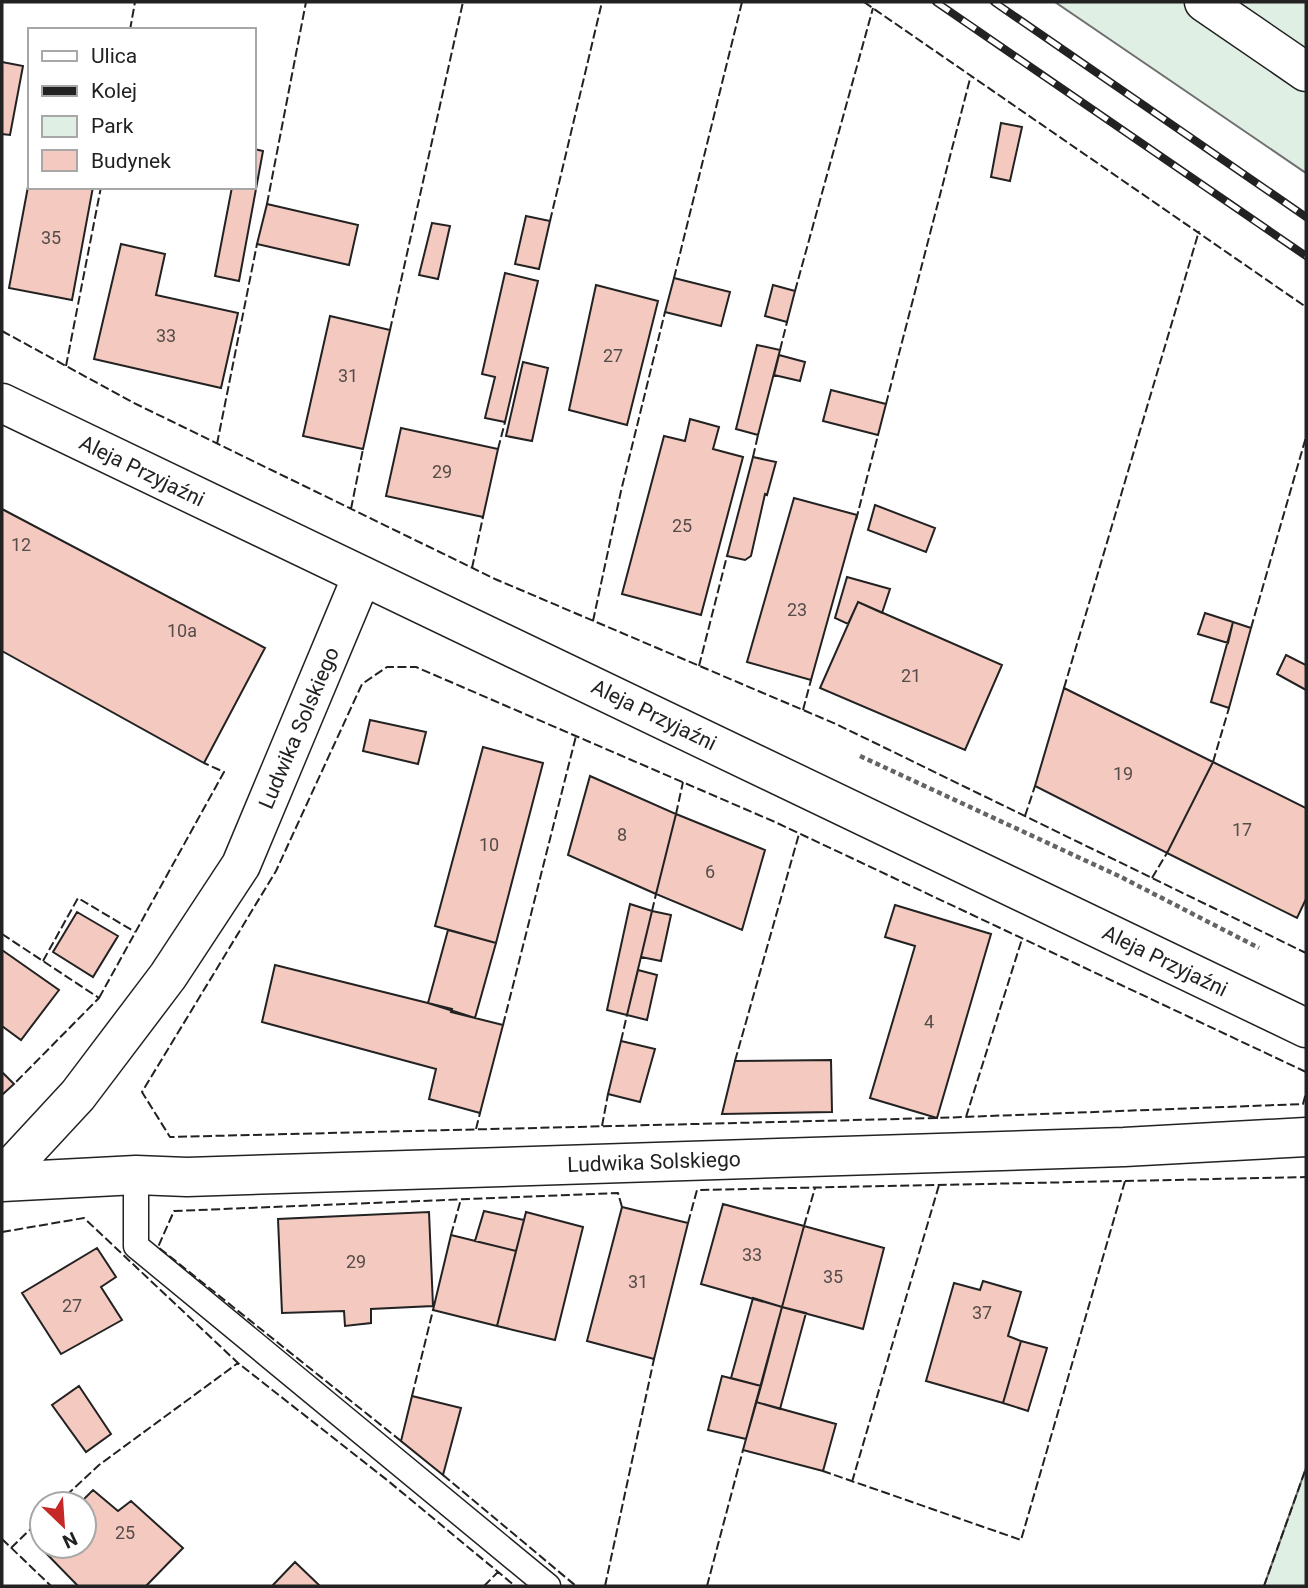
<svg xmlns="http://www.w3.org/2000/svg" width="1308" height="1588" font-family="Roboto,sans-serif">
  <rect width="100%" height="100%" fill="#fff"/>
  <path fill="#e0efe3" stroke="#6f6f6f" stroke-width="2" d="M1055 2H1306V173Z
    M1306 1468V1586H1264Z"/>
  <path fill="#f3c9c0" stroke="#222" stroke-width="2" d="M2 62 23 66 10 135 2 134Z
    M1001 123 1022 127 1010 181 991 177Z
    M254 149 263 151 239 281 215 276 232 187H254Z
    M30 176V187H93L72 300 9 288Z
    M267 204 358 225 349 265 257 244Z
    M526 216 550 221 539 269 515 264Z
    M432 223 450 226 438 279 419 275Z
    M121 244 165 254 156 295 238 313 221 388 94 359Z
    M505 273 538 281 505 422 485 418 495 377 482 374Z
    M674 278 730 292 721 326 665 312Z
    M596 285 658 301 627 425 569 410Z
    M773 285 795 291 787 322 765 316Z
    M330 316 390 330 363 449 303 436Z
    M757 345 780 350 758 435 736 429Z
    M779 355 805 362 800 381 774 375Z
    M523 362 548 368 532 441 506 436Z
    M831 390 886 404 878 435 823 421Z
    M690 419 719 427 713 449 743 457 701 615 622 594 664 436 685 441Z
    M401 428 498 449 483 517 386 496Z
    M753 457 776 462 767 495 765 494 751 556 745 560 727 556Z
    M794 498 857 515 811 680 747 662Z
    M875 505 935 528 926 552 868 530Z
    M2 509 265 648 204 763 2 651Z
    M847 577 890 589 882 613 858 602 848 624 835 618Z
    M858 602 1002 665 965 750 820 688Z
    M1205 613 1233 622 1228 643 1198 634Z
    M1233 622 1251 628 1229 708 1211 702Z
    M1286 655 1306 665V690L1277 674Z
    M1064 688 1213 762 1167 853 1035 786Z
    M370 720 426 732 418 764 363 751Z
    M483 747 543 763 496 943 435 926Z
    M1213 762 1306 808V899L1297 918 1167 853Z
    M590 776 676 814 656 894 568 855Z
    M676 814 765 850 742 930 656 894Z
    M630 904 652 911 627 1015 607 1010Z
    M895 905 991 934 937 1118 870 1098 915 946 885 937Z
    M652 911 671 915 661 961 641 957Z
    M77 912 118 936 93 977 53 952Z
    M448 930 496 943 475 1018 428 1003Z
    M2 950 59 990 21 1040 2 1026Z
    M275 965 452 1009 451 1012 503 1025 480 1113 429 1099 436 1069 262 1022Z
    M638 970 657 975 647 1020 627 1015Z
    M621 1041 655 1049 640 1102 608 1094Z
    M831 1060 832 1112 722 1114 735 1061Z
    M2 1072 14 1084 2 1095Z
    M723 1204 804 1226 782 1307 701 1284Z
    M622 1207 688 1223 654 1359 587 1341Z
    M484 1211 524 1220 516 1251 475 1241Z
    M429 1212 433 1306 371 1309V1323L345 1326 344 1311 282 1313 278 1219Z
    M526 1212 583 1227 555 1340 497 1326Z
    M804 1226 884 1248 863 1329 782 1307Z
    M451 1235 516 1251 497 1326 433 1310Z
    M97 1248 116 1277 101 1287 122 1320 61 1354 22 1293Z
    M983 1281 1021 1292 1008 1336 1021 1341 1003 1403 926 1381 954 1283 980 1290Z
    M753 1298 782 1307 761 1386 731 1378Z
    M782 1307 806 1313 780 1409 756 1402Z
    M1021 1341 1047 1348 1028 1411 1003 1403Z
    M722 1376 761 1386 746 1439 708 1430Z
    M79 1386 111 1434 86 1452 52 1405Z
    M412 1396 461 1408 443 1475 401 1441Z
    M756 1402 836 1424 823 1471 743 1450Z
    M93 1490 118 1511 131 1501 183 1548 146 1586H78L37 1544 42 1539V1546H84V1504H79Z
    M295 1562 320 1586H272Z"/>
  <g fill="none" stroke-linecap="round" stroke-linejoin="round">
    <defs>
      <path id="service" d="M136 1175V1246L548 1586"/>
      <path id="minor" d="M2 1177 78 1095 168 976 241 865 362 576
        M2 1182 136 1175 187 1177 1124 1147 1306 1137"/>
      <path id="tertiary" d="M2 403 1306 1028"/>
      <path id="secondary" d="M1204 2 1306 72"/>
    </defs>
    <use href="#service" stroke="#222" stroke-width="27"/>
    <use href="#minor" stroke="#222" stroke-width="41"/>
    <use href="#tertiary" stroke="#222" stroke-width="41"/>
    <use href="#secondary" stroke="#222" stroke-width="41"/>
    <path stroke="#646464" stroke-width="4.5" stroke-dasharray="5 3.5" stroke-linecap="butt" d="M860 756 1121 877 1259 948"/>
    <use href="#service" stroke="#fff" stroke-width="24"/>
    <use href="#minor" stroke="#fff" stroke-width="38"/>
    <use href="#tertiary" stroke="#fff" stroke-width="38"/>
    <use href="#secondary" stroke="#fff" stroke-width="38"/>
    <defs>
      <path id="rail" d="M936 2 1306 256
        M994 2 1306 217"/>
    </defs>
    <use href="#rail" stroke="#222" stroke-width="8"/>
    <use href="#rail" stroke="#fff" stroke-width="5" stroke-dasharray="16" stroke-linecap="butt"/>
    <path stroke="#222" stroke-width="2" stroke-dasharray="9 3.5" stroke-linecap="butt" d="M864 2 1306 307
      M130 30 135 2
      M267 204 306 2
      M550 221 602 2
      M674 278 742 2
      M795 291 873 8
      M390 330 463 2
      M2 331 132 402 495 579 836 724 1306 953
      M780 350 787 322
      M66 366 101 187
      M886 404 971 75
      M217 444 257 244
      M498 449 505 422
      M753 457 758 435
      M351 509 363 449
      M856 520 878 435
      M472 568 483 517
      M593 621 621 491 665 312
      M1251 628 1306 437
      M699 666 727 556
      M1064 688 1199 231
      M803 710 811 680
      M1213 762 1229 708
      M676 814 683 782
      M1025 816 1035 786
      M1152 878 1167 853
      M652 911 656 894
      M2 934 99 998 14 1084
      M43 961 78 898 135 932
      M99 998 224 772 204 763
      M503 1025 576 736
      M621 1041 627 1015
      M735 1061 799 834
      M1306 1072 775 822 416 667H387L362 684 276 871 142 1092 170 1137 937 1118 1303 1104 1306 1093
      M966 1117 1022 939
      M602 1126 608 1094
      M476 1129 480 1113
      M1125 1181 1306 1177
      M688 1223 697 1190 1125 1181 1021 1540 823 1471
      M804 1226 815 1188
      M2 1232 84 1218 238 1363 387 1480 515 1586
      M451 1235 461 1199
      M412 1396 433 1310
      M401 1441 158 1247 174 1211 618 1193 622 1207
      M443 1475 576 1586
      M852 1482 939 1185
      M57 1504 99 1465 238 1363
      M2 1539 51 1586
      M11 1548 42 1518
      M484 1586 498 1572
      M605 1586 654 1359
      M707 1586 743 1450
      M1264 1586 1306 1468"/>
  </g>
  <g text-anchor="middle" stroke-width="5" stroke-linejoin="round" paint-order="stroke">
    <g font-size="18" fill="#564c4a">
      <text x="51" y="244">35</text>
      <text x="166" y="342">33</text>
      <text x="613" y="362">27</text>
      <text x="348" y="382">31</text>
      <text x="442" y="478">29</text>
      <text x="682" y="532">25</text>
      <text x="21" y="551">12</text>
      <text x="797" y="616">23</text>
      <text x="182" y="637">10a</text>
      <text x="911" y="682">21</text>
      <text x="1123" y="780">19</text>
      <text x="1242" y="836">17</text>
      <text x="622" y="841">8</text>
      <text x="489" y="851">10</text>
      <text x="710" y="878">6</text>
      <text x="929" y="1028">4</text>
      <text x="752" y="1261">33</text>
      <text x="356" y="1268">29</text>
      <text x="833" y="1283">35</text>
      <text x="638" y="1288">31</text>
      <text x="72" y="1312">27</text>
      <text x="982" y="1319">37</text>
      <text x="125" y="1539">25</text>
    </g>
    <g font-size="21" fill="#222" stroke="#fff">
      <text transform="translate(142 471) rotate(26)" y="7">Aleja Przyjaźni</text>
      <text transform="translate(654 715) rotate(26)" y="7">Aleja Przyjaźni</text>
      <text transform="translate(299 728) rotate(-67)" y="7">Ludwika Solskiego</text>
      <text transform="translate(1165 961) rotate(26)" y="7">Aleja Przyjaźni</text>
      <text transform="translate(654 1162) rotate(-2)" y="7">Ludwika Solskiego</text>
    </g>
  </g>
  <rect width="1308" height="1588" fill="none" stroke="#222222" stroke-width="7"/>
  <rect x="28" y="28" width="228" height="161" fill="#ffffff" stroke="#a7a7a7" stroke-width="2"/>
  <rect x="42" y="51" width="35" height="10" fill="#ffffff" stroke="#a7a7a7" stroke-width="2"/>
  <text x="91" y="63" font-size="21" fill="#222222">Ulica</text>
  <rect x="42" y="86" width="35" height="10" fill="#222222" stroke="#a7a7a7" stroke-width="2"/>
  <text x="91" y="98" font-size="21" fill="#222222">Kolej</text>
  <rect x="42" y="116" width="35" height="21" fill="#e0efe3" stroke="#a7a7a7" stroke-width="2"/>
  <text x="91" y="133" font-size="21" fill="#222222">Park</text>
  <rect x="42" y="150" width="35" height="21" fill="#f3c9c0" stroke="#a7a7a7" stroke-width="2"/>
  <text x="91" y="168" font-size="21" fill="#222222">Budynek</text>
  <g transform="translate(63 1525) rotate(155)"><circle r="33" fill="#ffffff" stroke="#a7a7a7" stroke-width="2"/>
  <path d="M0-5L12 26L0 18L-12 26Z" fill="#c62828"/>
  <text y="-10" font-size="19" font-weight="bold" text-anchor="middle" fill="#222222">N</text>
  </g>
</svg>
